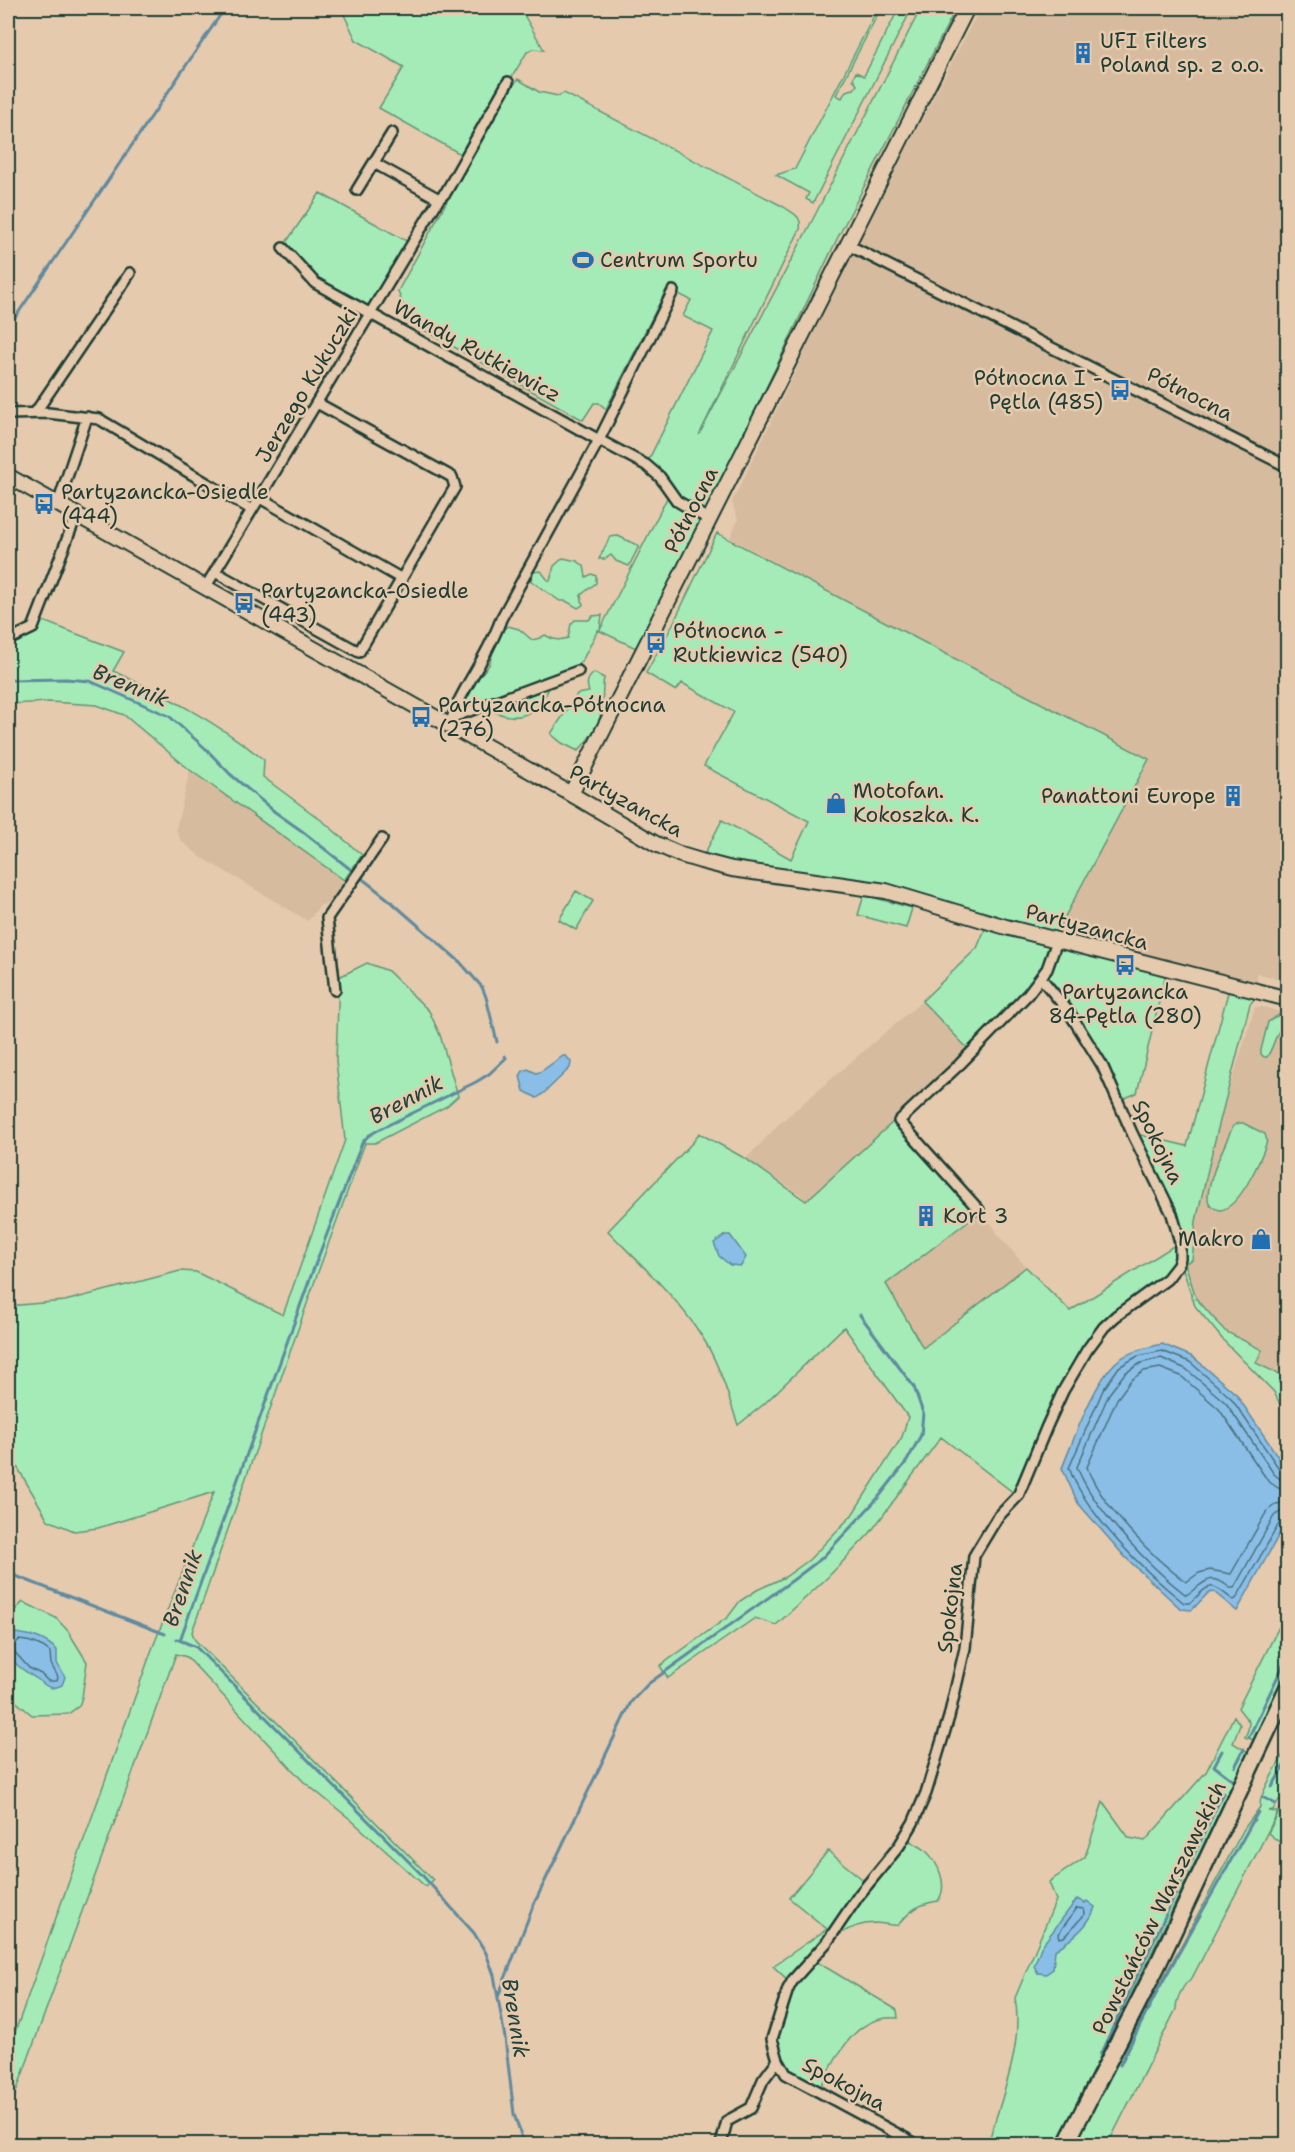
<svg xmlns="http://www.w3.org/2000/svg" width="1295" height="2152" font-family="'Shantell Sans',sans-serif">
  <rect width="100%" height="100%" fill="#e5caad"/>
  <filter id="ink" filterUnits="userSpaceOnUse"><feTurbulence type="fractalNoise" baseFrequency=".0167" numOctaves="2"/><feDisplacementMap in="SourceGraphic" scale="12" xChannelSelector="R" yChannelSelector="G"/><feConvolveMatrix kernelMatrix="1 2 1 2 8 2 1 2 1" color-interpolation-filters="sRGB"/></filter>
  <g filter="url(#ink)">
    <path fill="#d7bb9e" d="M980 8H1287V981L1256 973 1260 992 1053 939 1148 759 965 664 730 538 738 520 732 502 855 248Z
      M190 770 344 880 330 904 321 905 308 921 201 857 181 841 176 829Z
      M922 1001 972 1053 899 1121 893 1122 806 1201 801 1195 746 1159 779 1124Z
      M1255 1007H1263L1287 1014V1419L1274 1392 1224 1341 1195 1306 1183 1269 1185 1263 1192 1260 1196 1221 1213 1148 1226 1100Z
      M979 1210 993 1226 999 1236 1026 1267 923 1349 886 1284 977 1214Z"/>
    <path fill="#a5ebb8" stroke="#629476" stroke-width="1.5" d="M341 8H520L544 50 533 49 527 52 464 156 379 108 404 67 356 40Z
      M878 8H881L836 95 842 98 846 91 854 89 857 85 853 79 856 72 864 76 899 8H912L813 203 806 199 809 193 776 175 795 169Z
      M921 8H956L837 239 706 514 638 649 598 630 583 659 572 670 548 677 527 687 459 711 473 684 489 665 496 643 504 629 508 626 519 629 532 640 540 638 545 635C554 640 558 641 568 638L571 624 575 620H589L592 616 602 615 600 630 670 492 646 465 713 331 683 316 691 300 667 288 606 409 599 403H594L583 420 408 321 398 291 485 131 513 86 518 79 539 92 558 96 564 93 784 207C794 214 802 216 800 229L699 435 812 221Z
      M320 193 412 244 371 313 315 283 283 247Z
      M717 533 965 664 1149 759 1053 939 1167 969 1137 1093 1118 1101 1102 1065 1041 979 972 1053 922 1001 977 948 988 922 886 891 701 861 722 820 791 859 809 821 704 766 734 712 682 683 676 691 646 673 671 628Z
      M618 536 639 546 629 566 616 561 611 555 605 559H599L610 537Z
      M563 558 577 561 584 566 586 577 592 574 596 576V583L581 595 583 605 578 608 566 601H560L531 581 533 572 541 571 547 579 550 581 554 566Z
      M37 621H43L124 652 113 671C167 696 217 722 264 760L263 777 325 823 362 855 344 880 190 770 124 715 97 705 50 702 8 704V640Z
      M594 673 604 678C602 688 603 698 602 708 600 725 589 739 578 751L562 743 551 734C559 720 570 708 577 694L589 692C586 683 587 679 594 673Z
      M549 688C538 713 521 723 495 712L501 707 516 701 518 696 536 690Z
      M576 891 593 901 576 930 559 920Z
      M864 895 912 908 906 928 858 915Z
      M367 963 388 971 429 1011 440 1035 458 1096 447 1106 375 1143H365L317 1275 192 1632 195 1640 433 1880 426 1887 350 1819 303 1781 187 1657 176 1654 8 2114V2052L151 1652 214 1492 98 1528 74 1531 48 1520 8 1451V1306L65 1301 180 1271 196 1272 283 1315 345 1140 336 1061 339 977Z
      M1230 985 1260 992 1250 1004 1213 1148 1196 1221 1192 1260 1185 1263 1196 1298 1225 1331 1262 1350 1256 1363 1287 1378V1419L1274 1392 1224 1341 1195 1306 1183 1269 1184 1263 1178 1266 1143 1296 1087 1350 1018 1496 941 1437 870 1533 828 1577 776 1625 755 1618 668 1678 660 1666 728 1617 740 1601 757 1590 785 1577 809 1560 852 1515 902 1437 908 1417 844 1327 764 1404 738 1425C728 1395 719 1362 701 1335 677 1297 639 1263 608 1231L694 1141 699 1133 746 1159 806 1201 893 1122 899 1121 977 1214 886 1284 923 1348 1026 1267 1070 1311 1180 1242 1132 1133 1187 1146Z
      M1279 1015 1287 1017V1022C1277 1027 1274 1047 1267 1057H1264L1261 1054V1050L1268 1022Z
      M1239 1123H1243L1265 1134 1267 1141C1261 1159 1240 1208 1220 1210 1214 1209 1208 1205 1208 1198 1207 1180 1226 1143 1233 1126Z
      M23 1602 56 1618 68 1631 87 1662 82 1697 79 1706 68 1714 32 1715 8 1695V1617Z
      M1287 1611V1668L1254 1740 1245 1737 1248 1730 1249 1722 1238 1708Z
      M1234 1716 1240 1725 1233 1743 1248 1752 1101 2058 1116 2066 1244 1829 1260 1807C1258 1795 1281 1761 1287 1748V1793L1283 1802 1279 1800 1273 1810 1268 1811 1278 1812 1192 1978C1183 1984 1176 1999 1176 2009L1108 2144H988C1001 2099 1024 2045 1015 1998L1056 1900 1049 1882 1085 1857 1103 1802 1129 1838 1145 1841 1206 1772Z
      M1287 1797V1841L1282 1844 1268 1833Z
      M904 1838C911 1842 919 1845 925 1850 938 1862 949 1885 938 1901 918 1904 911 1910 898 1925 890 1926 882 1923 874 1923 848 1924 829 1940 812 1959L897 2010 898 2018C853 2013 837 2059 818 2091L786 2074 774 2049 783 2001 791 1983 773 1966 827 1929 789 1898 828 1851 868 1884Z"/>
    <path fill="#8abee7" stroke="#5f8a9f" stroke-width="1.5" d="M563 1056H566L571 1062 570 1068 544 1093 537 1098 524 1091 520 1076 523 1071 528 1069 536 1073 540 1072Z
      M725 1235H730L746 1257 741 1266 730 1265 719 1256 714 1243Z
      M1162 1344 1193 1357 1236 1394 1287 1470V1520L1237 1611 1214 1592 1208 1593 1192 1610 1181 1609 1125 1557 1078 1503 1062 1468C1075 1437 1092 1386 1115 1363 1128 1351 1146 1348 1162 1344Z
      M15 1633C32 1635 44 1638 57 1650V1663L65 1677 62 1685C49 1691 47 1686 37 1679 21 1668 10 1665 8 1643Z
      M1077 1899 1085 1903 1087 1901 1095 1907C1090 1925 1071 1940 1055 1950L1053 1969 1046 1974 1038 1973 1034 1966 1041 1947Z"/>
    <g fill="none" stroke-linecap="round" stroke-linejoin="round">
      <path stroke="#4a717c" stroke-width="1.5" d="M1288 1472 1280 1470 1231 1398 1190 1362 1162 1351 1138 1356 1119 1367 1103 1390 1069 1468C1088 1517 1143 1570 1184 1603H1190C1211 1583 1209 1581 1233 1600L1236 1599 1280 1522 1288 1518
        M1288 1480 1280 1479 1274 1474 1226 1403 1186 1369 1161 1358 1141 1363 1125 1373 1109 1394 1077 1467C1093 1509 1150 1567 1186 1595 1205 1584 1208 1570 1230 1588H1234L1274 1516 1280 1512 1288 1511
        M1288 1489 1278 1488 1268 1481 1219 1409 1181 1376 1160 1368 1144 1371 1131 1380 1117 1399 1087 1467C1100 1504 1154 1559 1186 1582L1199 1573 1210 1570 1231 1574 1267 1511 1276 1504 1288 1502
        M19 1640C31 1641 41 1644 50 1652L51 1664 58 1677 57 1681H48L41 1674 29 1668 11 1648Z
        M1077 1908 1084 1909 1085 1914 1064 1937 1059 1938 1058 1934Z"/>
      <path stroke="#5f8a9f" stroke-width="3" d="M8 328 225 8
        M8 680 66 679 90 681 169 716 205 748 230 774 275 812 302 831 388 899 460 962 482 987 486 997 497 1042
        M8 1573 165 1634
        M177 1639 196 1647 423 1876 474 1933 486 1953 494 1975 505 2038 514 2114 524 2144
        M180 1640 312 1273 362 1143 368 1136 380 1129 476 1082 489 1074 506 1058 505 1056
        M1249 1737 1288 1655
        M1222 1751 1214 1766 1234 1781
        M1235 1767 1244 1749
        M1272 1787 1288 1759
        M1262 1797 1276 1804
        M1287 1811H1288
        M498 1997 533 1906 631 1702 648 1684 666 1671 793 1580 822 1558 878 1498 907 1461 921 1435 923 1413 914 1387 860 1315
        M1100 2055 1223 1793
        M1120 2065 1158 1990 1258 1812"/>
      <defs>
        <path id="street" d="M374 163 439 199
          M357 190 392 133
          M848 245 1288 467
          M283 248 315 283 599 440 501 619C492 646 475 670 462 695 456 705 455 716 448 725
          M673 291 599 440 646 465 660 477 677 501 710 520
          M35 413 130 273
          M8 414 48 413 99 419 252 510
          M260 498 402 579
          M58 504 87 417
          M215 572 359 652 455 487 452 477 317 403
          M205 588 439 199 446 192 508 82
          M8 640 33 628 76 516
          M453 717 578 671
          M335 990 327 918 382 839
          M979 1210 899 1121 960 1064 1028 994 1047 969 1057 941
          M721 2144 727 2121 751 2108 763 2080 778 2060
          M916 2144 786 2074 778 2060 772 2039 788 1989 793 1980 827 1942 859 1895 899 1846 913 1823 926 1793 949 1717 965 1648 974 1556 997 1518 1018 1496 1047 1426 1063 1391 1087 1350 1104 1327 1116 1316 1167 1279 1178 1265 1180 1258V1242L1172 1214 1132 1133 1102 1065 1069 1012 1041 978"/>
        <path id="secondary" d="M8 476 571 794 656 844 681 855 701 861 732 869 886 891 1006 927 1288 999
          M571 794 967 8"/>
        <path id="primary" d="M1066 2144 1157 1966 1288 1687"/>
      </defs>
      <use href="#street" stroke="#1f3d34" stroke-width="14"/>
      <use href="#secondary" stroke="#1f3d34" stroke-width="18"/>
      <use href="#primary" stroke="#1f3d34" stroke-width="20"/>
      <use href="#street" stroke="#e5caad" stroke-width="9"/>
      <use href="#secondary" stroke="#e5caad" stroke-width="14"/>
      <use href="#primary" stroke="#e5caad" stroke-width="15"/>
    </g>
  </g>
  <defs>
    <symbol id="building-bare" viewBox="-9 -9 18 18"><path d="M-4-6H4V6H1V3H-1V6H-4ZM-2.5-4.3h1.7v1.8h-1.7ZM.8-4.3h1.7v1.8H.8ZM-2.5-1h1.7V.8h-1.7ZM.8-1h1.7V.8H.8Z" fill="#1f6fb2" stroke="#e5caad" stroke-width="2.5" paint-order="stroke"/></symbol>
    <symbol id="stadium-bare" viewBox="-9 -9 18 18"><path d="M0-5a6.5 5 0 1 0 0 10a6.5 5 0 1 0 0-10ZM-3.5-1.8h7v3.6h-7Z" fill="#1f6fb2" stroke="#e5caad" stroke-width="2.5" paint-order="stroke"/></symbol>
    <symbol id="bus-bare" viewBox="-9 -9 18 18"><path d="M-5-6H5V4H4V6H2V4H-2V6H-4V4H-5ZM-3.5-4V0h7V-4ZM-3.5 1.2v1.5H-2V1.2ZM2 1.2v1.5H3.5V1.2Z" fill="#1f6fb2" stroke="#e5caad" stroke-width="2.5" paint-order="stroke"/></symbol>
    <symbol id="shop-bare" viewBox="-9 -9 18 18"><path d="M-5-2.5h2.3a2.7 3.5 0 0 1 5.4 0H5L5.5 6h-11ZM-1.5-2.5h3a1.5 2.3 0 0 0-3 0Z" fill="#1f6fb2" stroke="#e5caad" stroke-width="2.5" paint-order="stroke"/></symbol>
  </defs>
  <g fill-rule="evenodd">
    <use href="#building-bare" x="1068" y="38" width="30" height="30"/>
    <use href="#stadium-bare" x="568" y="245" width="30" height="30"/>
    <use href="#bus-bare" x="1105" y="375" width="30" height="30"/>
    <use href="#bus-bare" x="29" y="489" width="30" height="30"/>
    <use href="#bus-bare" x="229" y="588" width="30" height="30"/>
    <use href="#bus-bare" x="641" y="628" width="30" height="30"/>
    <use href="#bus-bare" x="406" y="702" width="30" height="30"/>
    <use href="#building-bare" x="1218" y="781" width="30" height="30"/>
    <use href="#shop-bare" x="821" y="788" width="30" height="30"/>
    <use href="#bus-bare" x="1110" y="950" width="30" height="30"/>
    <use href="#building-bare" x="911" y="1201" width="30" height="30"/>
    <use href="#shop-bare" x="1246" y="1224" width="30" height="30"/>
  </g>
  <g text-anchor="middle" stroke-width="5" stroke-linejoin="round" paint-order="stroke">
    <g font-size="21" fill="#1f3d34" stroke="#e5caad" text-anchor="start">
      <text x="1100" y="48">UFI Filters<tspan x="1100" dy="24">Poland sp. z o.o.</tspan></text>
      <text x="600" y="267">Centrum Sportu</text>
      <text x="1103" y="385" text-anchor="end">Północna I -<tspan x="1103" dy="24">Pętla (485)</tspan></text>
      <text x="61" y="499">Partyzancka-Osiedle<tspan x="61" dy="24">(444)</tspan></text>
      <text x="261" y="598">Partyzancka-Osiedle<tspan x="261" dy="24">(443)</tspan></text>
      <text x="673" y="638">Północna -<tspan x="673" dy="24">Rutkiewicz (540)</tspan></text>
      <text x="438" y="712">Partyzancka-Północna<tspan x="438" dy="24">(276)</tspan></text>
      <text x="853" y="798">Motofan.<tspan x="853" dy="24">Kokoszka. K.</tspan></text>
      <text x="1216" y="803" text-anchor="end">Panattoni Europe</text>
      <text x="1125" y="999" text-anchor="middle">Partyzancka<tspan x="1125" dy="24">84-Pętla (280)</tspan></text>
      <text x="943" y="1223">Kort 3</text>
      <text x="1244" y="1246" text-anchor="end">Makro</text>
    </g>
    <g font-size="21" fill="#1f3d34" stroke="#e5caad">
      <text transform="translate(477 351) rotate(29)" y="7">Wandy Rutkiewicz</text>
      <text transform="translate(307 385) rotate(-59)" y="7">Jerzego Kukuczki</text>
      <text transform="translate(1190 394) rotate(27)" y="7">Północna</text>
      <text transform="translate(691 510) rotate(-63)" y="7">Północna</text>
      <text transform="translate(626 801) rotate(29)" y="7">Partyzancka</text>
      <text transform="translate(1087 927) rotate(15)" y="7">Partyzancka</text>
      <text transform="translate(1158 1142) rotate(64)" y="7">Spokojna</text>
      <text transform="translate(950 1608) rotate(-83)" y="7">Spokojna</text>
      <text transform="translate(1159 1908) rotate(-64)" y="7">Powstańców Warszawskich</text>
      <text transform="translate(844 2084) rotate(28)" y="7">Spokojna</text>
    </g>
    <g font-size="22" font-style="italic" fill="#24433d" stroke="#e5caad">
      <text transform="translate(131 685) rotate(22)" y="8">Brennik</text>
      <text transform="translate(406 1099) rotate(-28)" y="8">Brennik</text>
      <text transform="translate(182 1588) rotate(-71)" y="8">Brennik</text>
      <text transform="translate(516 2018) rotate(81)" y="8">Brennik</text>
    </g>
  </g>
  <rect width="1295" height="2152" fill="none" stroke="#e5caad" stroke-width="30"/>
  <rect x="15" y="15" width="1265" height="2122" fill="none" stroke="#1f3d34" stroke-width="2" filter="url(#ink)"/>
</svg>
